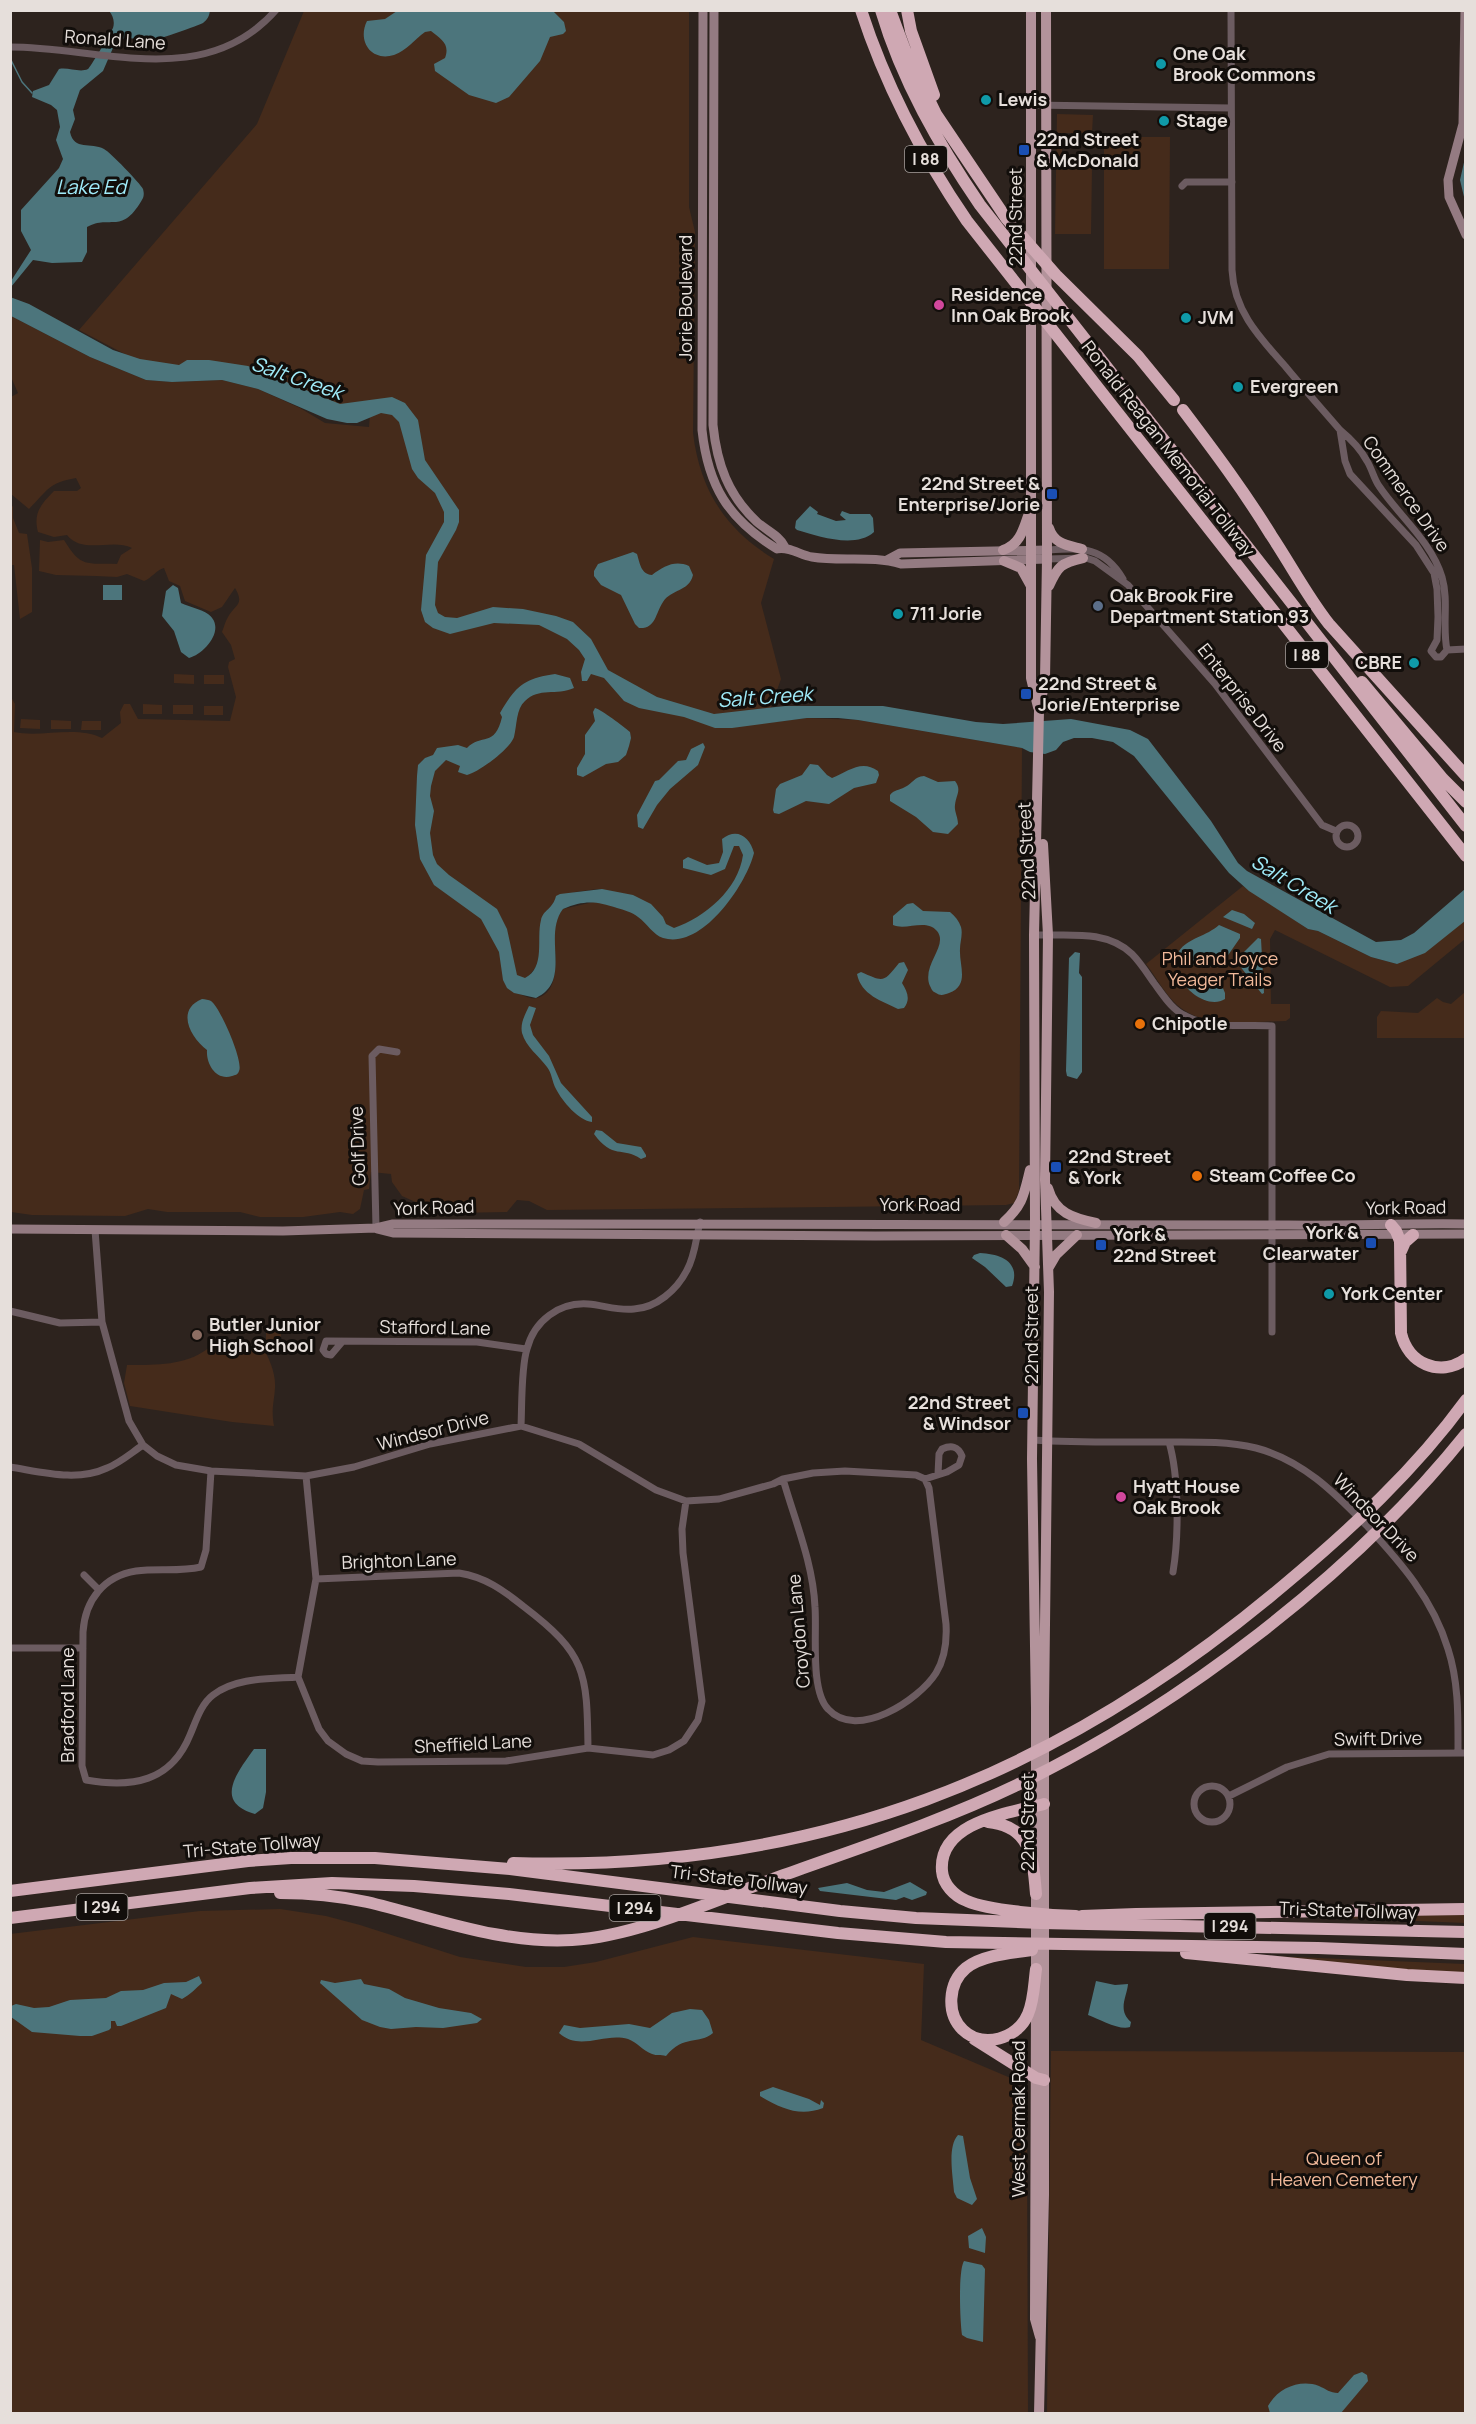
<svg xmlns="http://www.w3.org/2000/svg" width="1476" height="2424" font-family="Manrope,sans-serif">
  <rect width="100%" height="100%" fill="#2d231e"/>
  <path fill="#452b1b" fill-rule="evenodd" d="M304 11H689V207L695 232 693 433C700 490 725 529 774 559L761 603 781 679 765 723 807 718 858 720 1022 748 1019 1191 1014 1203 1006 1205 547 1210 529 1201 517 1200 507 1212 452 1213 431 1209 402 1196 392 1182 391 1174 371 1172 369 1189 364 1190 360 1209 353 1214 340 1212 303 1217H260L240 1212H167L148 1209 125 1216 32 1215 11 1212V697L15 704 14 732C41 738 76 725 102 738L121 723 120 712 124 704H130L138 719 230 721 236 697 228 667 229 662 235 659 231 645 222 632C224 627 225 622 228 617 235 604 245 605 235 588L222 607 211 612 185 601 180 586 169 581 164 568C156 570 152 578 144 581L127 574 117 577 96 576 56 575 39 571 40 540 48 542 64 540C81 568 86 563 117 564L121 555 132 548C112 538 83 555 67 535L54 537 38 532C33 513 41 504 54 491H77L81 488 76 478C48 483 48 490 29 509L11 494V397L18 393 11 377V316L90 357 146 380 172 382 222 380 258 389 300 408 325 423 369 427 371 402 338 408 176 367 138 361 79 330 257 124ZM597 889 635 896 617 908 598 901 563 909C558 915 554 921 554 930 554 949 563 991 537 998 530 1000 522 994 515 993L536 967 554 905 575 892Z
    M1057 114 1093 115 1092 133H1062V168H1092L1091 234H1055Z
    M1104 137H1170L1169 269H1104Z
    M11 504 13 507V518L19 533 27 534 32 568V612L20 619 14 565H11Z
    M174 674 194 675V684L174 683Z
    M204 675H224V684H204Z
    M143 704 162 705V714H143Z
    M173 705H193V714H173Z
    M204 706H223V715H204Z
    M21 719 40 720V729L20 728Z
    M51 720 71 721V729H51Z
    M82 721H101V730H81Z
    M1243 886 1308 929 1318 931 1371 957 1397 964 1465 921V939L1408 986 1390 987 1275 930 1270 939 1271 1004H1290V1018L1286 1021C1251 1021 1206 1030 1177 1005 1165 994 1156 977 1146 964Z
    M1465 992V1038H1377V1017L1381 1011 1418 1013 1437 998 1443 1002 1451 1004Z
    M266 1325H281V1340H266Z
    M211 1346H262C269 1358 276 1373 275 1388 274 1403 271 1409 274 1426L232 1422 130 1406 124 1383 127 1365C156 1365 188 1366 211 1346Z
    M280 1909 326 1916 360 1925 460 1957 526 1967H564L596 1962 693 1937 924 1964 921 2040 1013 2079 1027 2147 1028 2413H11L10 1934 200 1911Z
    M1465 1914 1466 1923 1318 1917Z
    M1270 1956 1465 1964V1974L1419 1972Z
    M1051 2051 1465 2052V2413L1047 2414Z"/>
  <path fill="#4c757c" d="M109 11H210C209 16 208 19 203 23 200 25 157 40 153 40 141 41 128 35 116 41L103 71 80 90 73 110 75 119 70 132C74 151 91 142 104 149 110 152 140 183 143 189 144 193 144 195 143 198 122 236 111 214 87 227V252L82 262 52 263 33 260 11 287V281L31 250 21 231V210L59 168 63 159 56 140 60 127 57 110 51 105 32 97 33 91 49 85 59 69C68 67 80 73 88 69 90 68 111 32 113 28 115 22 113 15 109 11Z
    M553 11 564 22 566 31 563 34 550 37 540 61 509 97 496 103 469 95 435 71 434 64 445 58C450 44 442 40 431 31L425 32C414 40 407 50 394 55 371 62 357 41 367 21L385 19 397 11Z
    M1465 158V201L1460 180Z
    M10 297 29 304 113 350 140 359 179 365 187 360H209L248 366 340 404 392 397 405 403 418 420 425 460 459 510V522L456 530 438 562 435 605 438 613 445 617 457 618 493 607 523 609 556 616 573 622 591 639 608 670 657 697 714 714 785 706H883L976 722 1003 724 1071 719 1130 730 1148 739 1211 821 1238 863 1247 871 1376 942 1401 940 1414 933 1465 889V921L1425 953 1397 964 1371 957 1318 931 1308 929 1249 891 1229 873 1134 756 1113 742 1092 738H1074L1063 742 1056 750 1045 754 1030 752 1022 748 858 720 838 718H807L732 728H715L684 717 639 708 624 701 604 678 591 674 587 681H582L581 672 585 659 579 650 567 639 539 625 494 623 450 634 433 628 425 622 421 610 426 555 444 522V512L435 493 418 478 412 469 399 422 392 415 381 413 357 423H347L327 419 258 389 222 380 172 382 146 380 90 357 11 316Z
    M810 506 818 512 817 514 836 521 846 520 840 515 842 511 850 514H870L873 518 874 532C855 549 818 536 797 530L795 528 796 521Z
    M633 552 637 554C640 564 641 574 652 575 664 566 675 560 689 566L693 575C689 592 671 589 663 602 655 614 656 629 639 628L635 624 621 595 601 585 594 576V571L598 564Z
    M103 585H122V600H103Z
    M173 585 178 588 181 603C190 607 201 609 208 614 227 628 205 654 189 658L181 652 174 631 162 616 166 591Z
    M555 674 570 678 574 688C556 696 539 687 525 701 516 709 517 725 514 737 510 749 479 772 467 775L458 772 460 766 446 760 435 771 431 786 430 796 434 811 430 833 433 855 437 864 449 875 497 909 507 929 517 975 525 978C546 967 536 939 541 920 543 910 553 909 556 896L560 894 602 889 633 895 651 904 663 917 666 924 674 928C705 917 738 890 743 855L739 846H734L725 869 711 875 683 868V860L688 857 707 865 719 863 723 852 722 839C737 827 750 837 754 853 746 885 702 950 663 938 653 935 647 923 638 917 632 912 624 910 617 908 596 901 584 900 563 909 542 936 573 981 536 998L514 993 507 988 503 980 499 952 481 919 434 885 420 859 415 825 417 776 418 765 425 758 433 755 437 748 458 745 467 748C481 733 495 748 502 717L500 713C515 687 524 678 555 674Z
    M595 708C602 710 623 726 630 732L631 738 629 746 626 755 618 762 606 764 583 777 577 775V768L585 754V735L595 721 593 712Z
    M703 743 705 747 698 765 670 789 657 805 643 829 638 827 637 815 655 781 659 780 678 761 686 760 691 749Z
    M810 764 818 765 827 775 832 778C848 772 861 759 878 771L879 775 876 783 854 788 829 804 806 801 779 814 774 813 773 810 776 789 780 784 802 775Z
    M924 776 938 782 955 781C962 790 956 795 955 805 954 811 958 817 958 824L948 834 933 832 916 817 890 801V795C895 789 898 791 905 787 913 783 914 777 924 776Z
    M913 903 923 911 950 912C955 916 959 921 961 927 963 934 960 942 960 949 959 966 970 985 949 993 944 995 940 996 936 993 932 991 932 990 930 986 921 965 949 946 937 931 926 918 906 931 893 925V916L907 904Z
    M1232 910 1244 914 1255 923 1252 929 1223 917Z
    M1219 925 1240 934V938L1224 961 1217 966C1204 968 1182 966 1179 951 1188 938 1207 936 1219 925Z
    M1258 938 1261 939 1264 993 1262 994 1239 965 1240 956Z
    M1075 952 1080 953 1079 973 1082 977V1072L1077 1079 1067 1076 1066 1071 1069 958Z
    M904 962 908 970 902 983C907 991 911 999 904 1008L898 1009C882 1001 861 995 857 974L861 972C884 982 883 983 899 963Z
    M1187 977 1199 981H1220L1225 993V999C1210 1009 1185 992 1181 977Z
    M202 999C205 999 209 1000 211 1001 220 1007 244 1062 239 1071 238 1075 235 1075 232 1076 216 1081 206 1064 207 1050 191 1038 175 1010 202 999Z
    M529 1006 536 1008 530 1025 533 1035 549 1056 561 1083 592 1117V1122C579 1121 562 1101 556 1089 552 1082 552 1073 547 1067 539 1056 526 1047 522 1033 520 1023 525 1015 529 1006Z
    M596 1130 602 1131 617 1143 641 1147 646 1155V1157L641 1159C622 1146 613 1160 594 1134Z
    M980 1253C1001 1254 1021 1262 1012 1286L1006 1287 985 1267 972 1258 974 1255Z
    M254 1749H266V1792L263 1808 255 1814C214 1802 236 1774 254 1749Z
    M910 1882 927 1892 926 1895 912 1900 904 1897 896 1900 820 1891 818 1888 847 1883 867 1890 884 1892Z
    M199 1976 202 1983C196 1988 190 1995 182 1999L171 1994 166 2008 121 2026H117L115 2021H111V2028L109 2030 92 2036H80L32 2032 11 2017V2006L16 2004 34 2008 49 2007 70 2000 106 1998 121 1991 143 1990 164 1983 186 1982Z
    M361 1979 364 1984 389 1989 405 1998 439 2008 471 2013 482 2019 477 2023 443 2028 416 2027 391 2029 380 2027 362 2020 320 1983 321 1980 335 1983Z
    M1096 1981 1115 1985 1128 1984C1127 1997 1117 2010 1131 2022L1130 2027C1120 2031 1099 2019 1088 2015Z
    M690 2009 702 2010 709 2020 713 2033C699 2045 684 2034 666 2056 660 2054 657 2056 652 2054 643 2051 637 2042 628 2039 604 2032 580 2052 559 2033L564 2025 580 2028 629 2024 650 2028 672 2013Z
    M773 2087 809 2099 820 2105 821 2100 824 2103 823 2108C799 2117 781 2108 760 2096V2092Z
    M958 2135 963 2136 970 2178 977 2199 972 2205 957 2198 954 2192C953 2176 947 2147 958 2135Z
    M982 2228 986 2237 985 2253 969 2248 968 2236Z
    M964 2261 982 2265 985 2269 983 2342 967 2338 962 2335C960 2321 958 2271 964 2261Z
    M1362 2372 1367 2375 1368 2381 1341 2413H1270L1268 2406C1278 2388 1300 2379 1319 2386 1326 2389 1330 2393 1338 2393L1354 2375Z"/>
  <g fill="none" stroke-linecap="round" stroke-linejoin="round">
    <path stroke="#4c757c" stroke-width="1.5" d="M10 58 22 82 32 93"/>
    <path stroke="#6c5c61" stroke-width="7" d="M1231 10 1232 270C1234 311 1259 337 1285 366 1303 388 1322 409 1340 430 1351 439 1360 448 1367 461 1372 469 1374 479 1379 486 1399 516 1431 541 1442 577 1449 601 1442 626 1447 650L1441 657H1436L1431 651 1437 640 1438 617 1437 589 1434 573 1416 545 1350 474 1345 461 1340 430
      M10 47C101 47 205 91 276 10
      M1032 105 1231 108
      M1182 186 1186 182H1232
      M1047 550C1081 548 1104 546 1123 579
      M1047 559 1086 558 1095 561 1128 585 1215 684 1322 825 1336 831
      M1447 650 1466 649
      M1336 836a11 11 0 1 1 22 0a11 11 0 1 1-22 0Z
      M1034 935C1067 936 1106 929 1132 954 1140 962 1147 973 1154 983 1163 995 1172 1010 1186 1016 1213 1030 1243 1024 1272 1026V1332
      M376 1228 372 1056 379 1049 397 1052
      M95 1230 102 1322 129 1421 143 1445 157 1456 176 1465 211 1471 306 1476 354 1467 430 1444 521 1426 579 1444 656 1490 686 1501 719 1499 773 1484 783 1479 813 1473 845 1471 916 1475 925 1479 947 1472 959 1465 962 1456C958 1446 951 1445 942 1449L939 1454 938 1474
      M10 1311 60 1323 102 1322
      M342 1342 331 1355 326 1354 323 1350 326 1341 477 1342 526 1349
      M521 1426C522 1406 521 1367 527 1349 534 1321 559 1302 588 1304 603 1305 618 1311 634 1309 656 1308 677 1290 687 1270 695 1256 696 1238 700 1222
      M1033 1440C1077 1443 1121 1442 1165 1442 1195 1442 1226 1441 1256 1448 1302 1460 1334 1492 1366 1525 1401 1563 1433 1599 1448 1649 1459 1683 1458 1718 1458 1753
      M1169 1442C1179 1476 1179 1536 1173 1572
      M10 1467C42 1472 77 1482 107 1468 120 1463 131 1453 143 1445
      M211 1471 206 1550 201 1567C179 1572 158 1568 136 1571 104 1576 85 1600 83 1632L82 1766 86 1780C132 1788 171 1782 190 1735 196 1721 201 1704 213 1695 236 1677 271 1679 298 1677
      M306 1476 316 1579 298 1677 319 1729 328 1741 346 1754 362 1761 378 1762 506 1761 588 1748 653 1755 669 1750 684 1741 698 1720 702 1701 683 1553 682 1529 686 1501
      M783 1479C795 1521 813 1563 815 1607 817 1633 810 1690 828 1709 857 1741 919 1700 936 1673 945 1658 947 1641 946 1624L929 1488 925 1479
      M84 1575 98 1589
      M316 1579 459 1573C485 1577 503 1590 523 1606 586 1654 587 1671 588 1748
      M10 1648H83
      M1194 1804a18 18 0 1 1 36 0a18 18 0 1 1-36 0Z
      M1229 1796 1287 1767 1329 1754 1466 1753"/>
    <path stroke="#947b82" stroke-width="9" d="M703 10 702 430C708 486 728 519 777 549 789 546 800 555 812 557 841 562 872 555 901 564L1047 559
      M714 10 713 425C717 464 728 495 757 522 766 530 780 536 785 547
      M1465 10 1463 124 1448 180 1449 197 1466 235
      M887 560 900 553 1047 550
      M10 1229 283 1231 376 1228 393 1224C691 1222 989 1222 1288 1225 1347 1226 1406 1223 1466 1224
      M377 1229 393 1233 875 1236 1466 1234"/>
    <path stroke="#b3939b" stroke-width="10" d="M1031 10V678L1038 707
      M1049 528C1054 544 1067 545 1082 549
      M1003 550C1019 545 1023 531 1028 516
      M1004 561 1021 568 1031 586
      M1049 586C1058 566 1061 563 1083 558
      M1048 1188C1055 1213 1073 1218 1096 1223
      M1004 1222C1023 1205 1024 1194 1030 1170
      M1006 1235 1022 1249 1035 1267
      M1049 1267 1056 1255 1077 1235
      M1036 1866V1708L1032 1459 1035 1222 1034 935 1039 711 1045 679 1047 559 1046 10
      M1036 1977V1888
      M1036 1996 1035 2319 1040 2337
      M1039 2414 1044 2195V1707L1049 1292 1045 1180 1048 935 1043 844"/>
    <path stroke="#cfa8b3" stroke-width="12" d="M861 10C886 87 922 155 967 221L1466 856
      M881 10C902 81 939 145 980 205L1466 826
      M890 10 905 50 936 114 1006 218 1056 275 1138 356 1174 400
      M907 10 911 31 934 95
      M1183 410C1214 451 1244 491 1271 535 1291 565 1307 596 1329 624L1466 776
      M1362 682 1443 779 1466 802
      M1391 1225 1396 1231 1400 1241 1401 1333C1408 1363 1439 1378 1466 1359
      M1401 1251 1405 1242 1413 1235
      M1044 1804C1009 1813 938 1822 942 1871 943 1884 954 1896 967 1901 990 1911 1049 1915 1076 1916
      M988 1822C1031 1826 1033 1858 1036 1894
      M513 1863C815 1872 1055 1778 1284 1585 1350 1530 1415 1470 1466 1400
      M10 1891 248 1861 291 1858H375L510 1869 840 1911 916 1918 1041 1923 1466 1932
      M280 1893C309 1893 339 1896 367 1902 435 1918 500 1944 572 1940 639 1936 720 1898 784 1875 862 1847 942 1821 1017 1785 1178 1708 1354 1574 1466 1434
      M1082 1916 1136 1914 1466 1909
      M10 1918 250 1888 332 1883 414 1886 509 1894 838 1933 946 1942 1318 1948 1466 1954
      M1032 1950C1011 1953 982 1955 966 1968 948 1983 946 2014 963 2030 983 2049 1018 2039 1028 2014 1034 2000 1034 1984 1036 1969
      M1186 1953 1407 1975 1466 1978
      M974 2039 1036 2078 1044 2080"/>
  </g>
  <g fill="#0f9aa8" stroke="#120e0b" stroke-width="2">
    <circle cx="1161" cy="64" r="6"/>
    <circle cx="986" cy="100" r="6"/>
    <circle cx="1164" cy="121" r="6"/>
    <circle cx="1186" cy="318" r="6"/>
    <circle cx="1238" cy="387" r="6"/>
    <circle cx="898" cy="614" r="6"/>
    <circle cx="1414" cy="663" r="6"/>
    <circle cx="1329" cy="1294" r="6"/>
  </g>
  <g fill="#1a4fb4" stroke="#120e0b" stroke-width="2">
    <rect x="1018" y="144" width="12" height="12" rx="3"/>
    <rect x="1046" y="488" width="12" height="12" rx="3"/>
    <rect x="1020" y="688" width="12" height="12" rx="3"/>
    <rect x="1050" y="1161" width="12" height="12" rx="3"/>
    <rect x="1365" y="1237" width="12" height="12" rx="3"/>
    <rect x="1095" y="1239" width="12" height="12" rx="3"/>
    <rect x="1017" y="1407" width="12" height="12" rx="3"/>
  </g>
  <g fill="#d1479c" stroke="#120e0b" stroke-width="2">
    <circle cx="939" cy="305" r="6"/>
    <circle cx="1121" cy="1497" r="6"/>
  </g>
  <circle fill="#5c6f8a" stroke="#120e0b" stroke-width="2" cx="1098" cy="606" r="6"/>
  <g fill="#e8710a" stroke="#120e0b" stroke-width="2">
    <circle cx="1140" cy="1024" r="6"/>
    <circle cx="1197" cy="1176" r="6"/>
  </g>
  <circle fill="#8d6e63" stroke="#120e0b" stroke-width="2" cx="197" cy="1335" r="6"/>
  <g text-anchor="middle" stroke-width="6" stroke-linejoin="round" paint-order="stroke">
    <g fill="#120e0b" stroke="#a6a09d" stroke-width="1.5">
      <rect x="905" y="146" width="42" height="26" rx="4.5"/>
      <rect x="1286" y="642" width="42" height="26" rx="4.5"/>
      <rect x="76.5" y="1894" width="51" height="26" rx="4.5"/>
      <rect x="609.5" y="1895" width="51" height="26" rx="4.5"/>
      <rect x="1204.5" y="1913" width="51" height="26" rx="4.5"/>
    </g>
    <g font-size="16" font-weight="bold" fill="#e6dfdb">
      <text x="926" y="165">I 88</text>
      <text x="1307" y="661">I 88</text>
      <text x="102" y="1913">I 294</text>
      <text x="635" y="1914">I 294</text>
      <text x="1230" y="1932">I 294</text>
    </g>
    <g font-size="18" fill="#e6dfdb" stroke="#120e0b">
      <text transform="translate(115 40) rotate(4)" y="6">Ronald Lane</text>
      <text transform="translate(1016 217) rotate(-90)" y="6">22nd Street</text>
      <text transform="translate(686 298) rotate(-90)" y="6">Jorie Boulevard</text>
      <text transform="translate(1168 449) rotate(52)" y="6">Ronald Reagan Memorial Tollway</text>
      <text transform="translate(1406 494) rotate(55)" y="6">Commerce Drive</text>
      <text transform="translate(1242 698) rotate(52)" y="6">Enterprise Drive</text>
      <text transform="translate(1027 851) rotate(-93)" y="6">22nd Street</text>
      <text transform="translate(358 1146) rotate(-92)" y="6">Golf Drive</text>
      <text x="920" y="1211">York Road</text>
      <text transform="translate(434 1208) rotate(-2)" y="6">York Road</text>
      <text transform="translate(1406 1208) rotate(-1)" y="6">York Road</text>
      <text transform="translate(435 1328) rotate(1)" y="6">Stafford Lane</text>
      <text transform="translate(1032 1335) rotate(-90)" y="6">22nd Street</text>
      <text transform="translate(433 1431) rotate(-14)" y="6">Windsor Drive</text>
      <text transform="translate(1376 1518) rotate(46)" y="6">Windsor Drive</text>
      <text transform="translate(399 1561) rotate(-2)" y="6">Brighton Lane</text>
      <text transform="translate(799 1631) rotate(-95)" y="6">Croydon Lane</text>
      <text transform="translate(68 1705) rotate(-90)" y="6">Bradford Lane</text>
      <text transform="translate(1378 1739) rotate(-1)" y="6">Swift Drive</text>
      <text transform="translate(473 1744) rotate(-3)" y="6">Sheffield Lane</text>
      <text transform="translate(1028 1822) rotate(-90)" y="6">22nd Street</text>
      <text transform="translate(252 1846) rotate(-5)" y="6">Tri-State Tollway</text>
      <text transform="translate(739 1880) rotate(7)" y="6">Tri-State Tollway</text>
      <text transform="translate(1348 1911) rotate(2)" y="6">Tri-State Tollway</text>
      <text transform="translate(1019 2119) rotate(-90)" y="6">West Cermak Road</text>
    </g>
    <g font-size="18" font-weight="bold" fill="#e6dfdb" stroke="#120e0b" text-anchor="start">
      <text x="1173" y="60">One Oak<tspan x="1173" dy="21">Brook Commons</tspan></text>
      <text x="998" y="106">Lewis</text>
      <text x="1176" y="127">Stage</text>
      <text x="1036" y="146">22nd Street<tspan x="1036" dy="21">&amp; McDonald</tspan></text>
      <text x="951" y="301">Residence<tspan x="951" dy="21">Inn Oak Brook</tspan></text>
      <text x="1198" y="324">JVM</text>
      <text x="1250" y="393">Evergreen</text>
      <text x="1040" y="490" text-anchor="end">22nd Street &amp;<tspan x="1040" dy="21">Enterprise/Jorie</tspan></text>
      <text x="1110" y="602">Oak Brook Fire<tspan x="1110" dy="21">Department Station 93</tspan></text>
      <text x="910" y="620">711 Jorie</text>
      <text x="1402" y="669" text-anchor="end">CBRE</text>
      <text x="1038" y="690">22nd Street &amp;<tspan x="1038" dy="21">Jorie/Enterprise</tspan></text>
      <text x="1152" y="1030">Chipotle</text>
      <text x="1068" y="1163">22nd Street<tspan x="1068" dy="21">&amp; York</tspan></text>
      <text x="1209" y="1182">Steam Coffee Co</text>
      <text x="1359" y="1239" text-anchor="end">York &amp;<tspan x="1359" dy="21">Clearwater</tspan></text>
      <text x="1113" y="1241">York &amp;<tspan x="1113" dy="21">22nd Street</tspan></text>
      <text x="1341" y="1300">York Center</text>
      <text x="209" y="1331">Butler Junior<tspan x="209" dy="21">High School</tspan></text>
      <text x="1011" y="1409" text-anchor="end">22nd Street<tspan x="1011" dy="21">&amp; Windsor</tspan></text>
      <text x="1133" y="1493">Hyatt House<tspan x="1133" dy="21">Oak Brook</tspan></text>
    </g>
    <g font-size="18" fill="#f1b99a" stroke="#120e0b">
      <text x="1220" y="965">Phil and Joyce<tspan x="1220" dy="21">Yeager Trails</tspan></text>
      <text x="1344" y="2165">Queen of<tspan x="1344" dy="21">Heaven Cemetery</tspan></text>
    </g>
    <g font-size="20" font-style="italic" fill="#a0ecfa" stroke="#120e0b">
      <text x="91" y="194">Lake Ed</text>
      <text transform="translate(297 378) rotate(19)" y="7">Salt Creek</text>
      <text transform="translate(765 697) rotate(-4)" y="7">Salt Creek</text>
      <text transform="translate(1294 884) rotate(31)" y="7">Salt Creek</text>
    </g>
  </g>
  <rect width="1476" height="2424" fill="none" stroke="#e6dfdb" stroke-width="24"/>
</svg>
